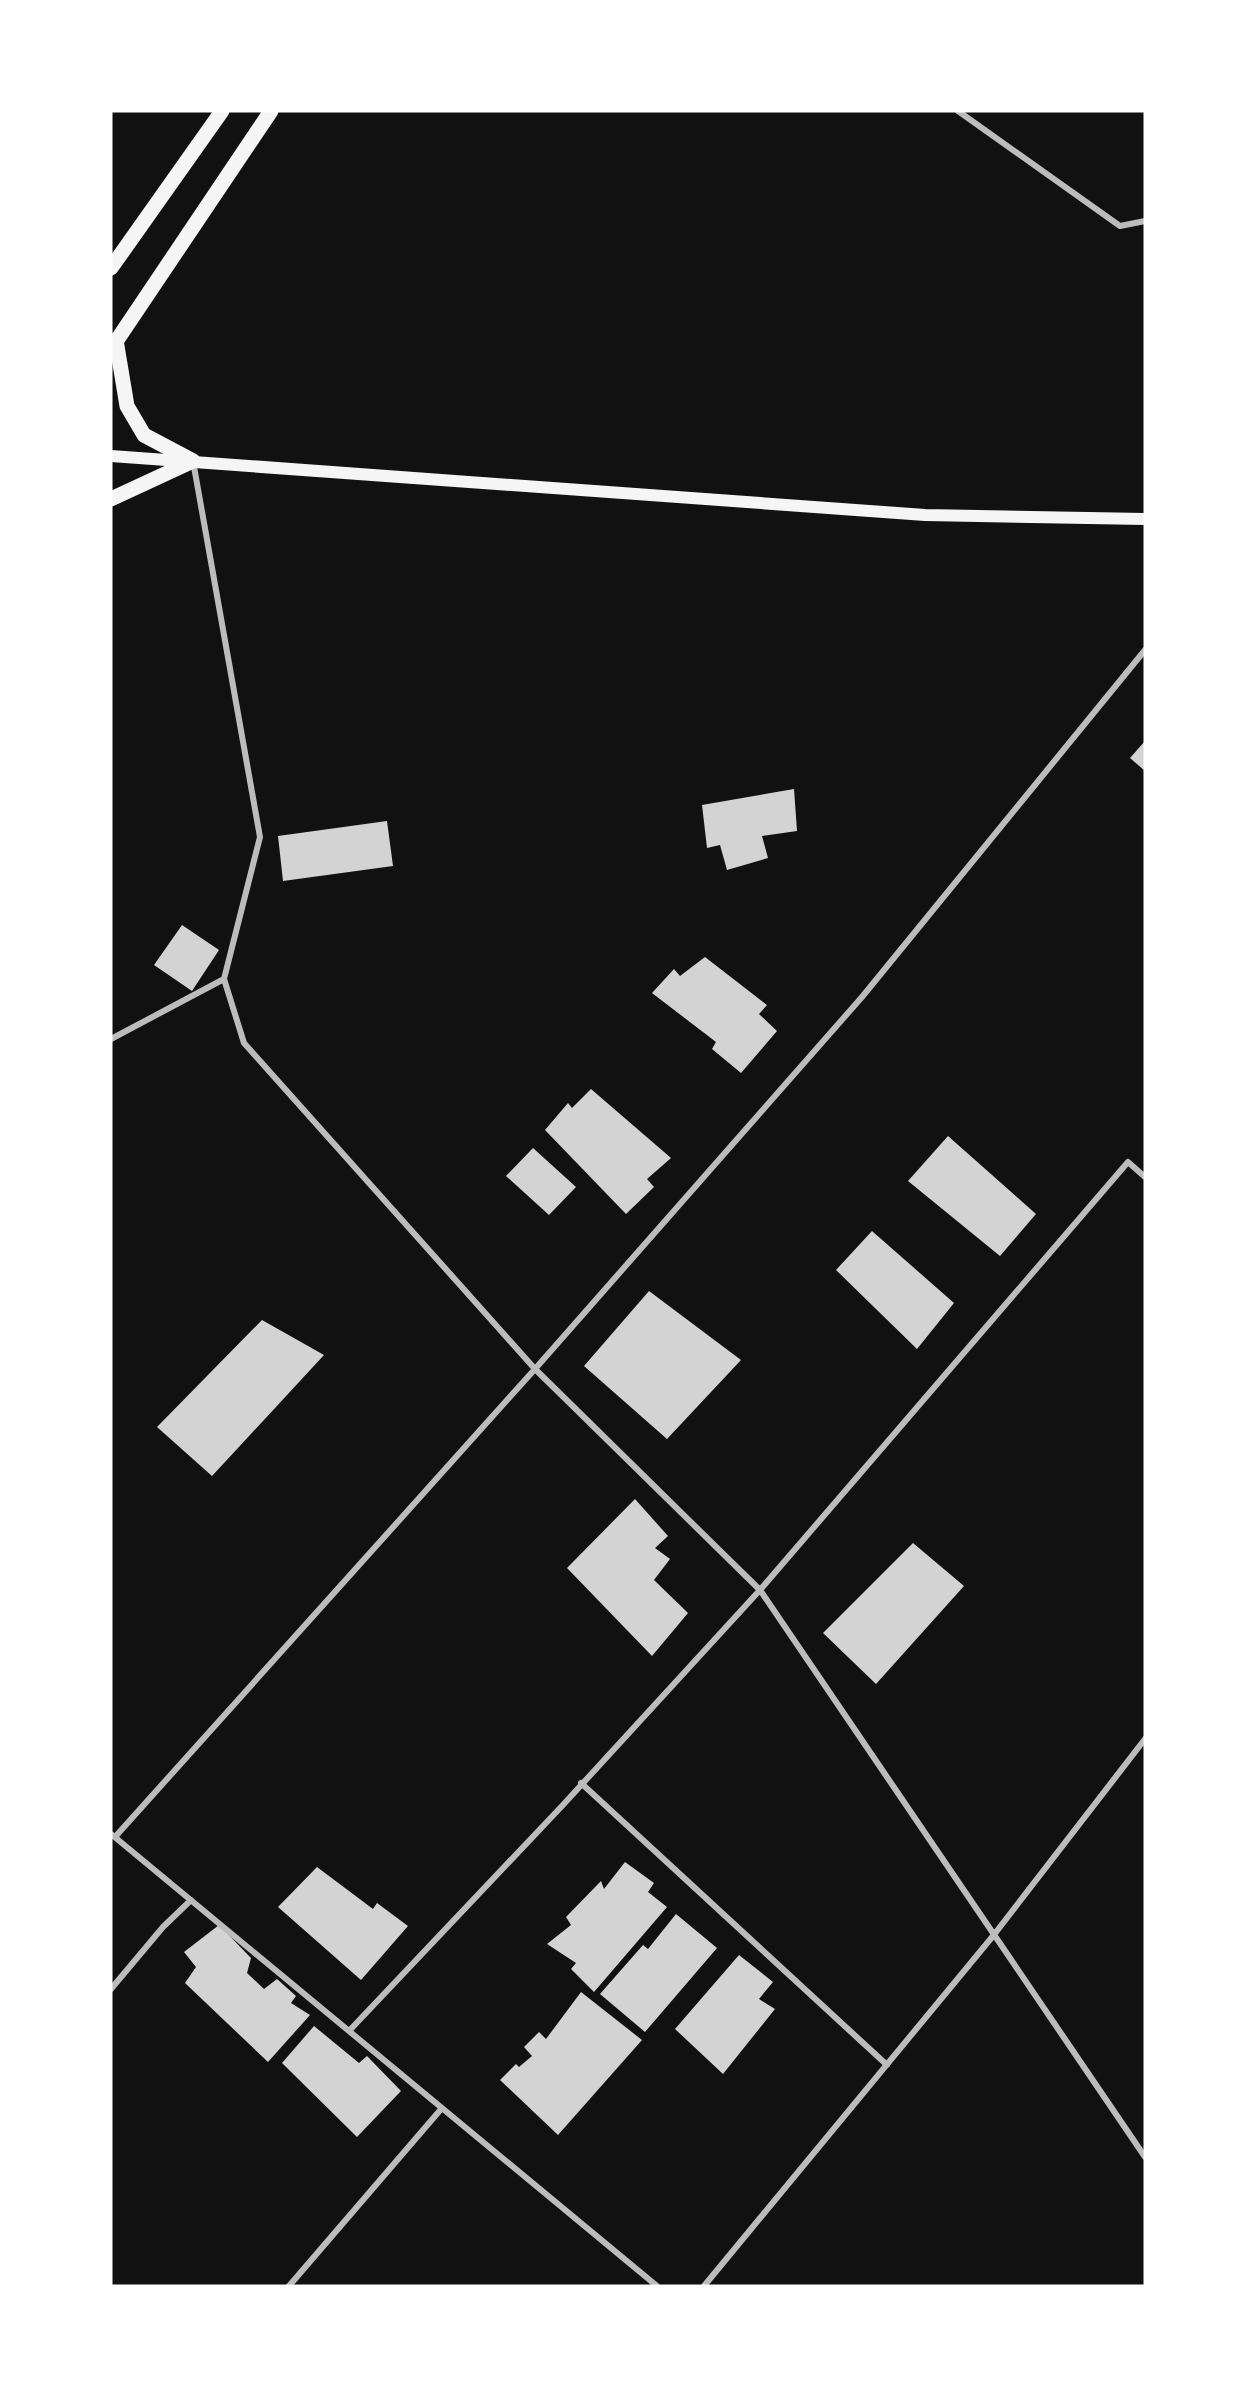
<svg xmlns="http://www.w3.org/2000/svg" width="1256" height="2397" font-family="'Times New Roman',serif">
  <rect width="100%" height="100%" fill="#111"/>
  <path fill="#d3d3d3" d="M1145 741V771L1130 758Z
    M794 789 797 831 762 836 768 858 727 870 720 845 707 848 702 805Z
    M387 821 393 866 283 881 278 836Z
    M182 925 219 950 192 991 154 965Z
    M705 957 767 1005 759 1014 777 1031 741 1073 712 1049 716 1042 652 993 674 969 680 976Z
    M591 1089 671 1158 647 1179 654 1187 626 1214 545 1130 568 1103 572 1108Z
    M948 1136 1036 1214 1000 1256 908 1181Z
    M533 1148 576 1187 549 1215 506 1176Z
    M872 1231 954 1303 917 1349 836 1270Z
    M649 1291 741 1360 667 1439 584 1366Z
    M262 1320 324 1355 212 1476 157 1427Z
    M635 1499 668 1536 655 1548 670 1559 654 1580 688 1613 652 1656 567 1568Z
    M913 1543 964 1586 876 1684 823 1633Z
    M625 1862 654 1883 648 1892 667 1907 594 1992 571 1969 576 1963 547 1944 571 1925 566 1917 601 1881 604 1889Z
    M317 1867 373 1909 377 1903 408 1926 361 1980 278 1907Z
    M676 1914 717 1948 645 2032 600 1994 643 1945 648 1949Z
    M219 1925 251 1958 247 1973 264 1989 277 1979 296 1996 291 2003 310 2015 268 2062 185 1983 196 1967 184 1952Z
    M739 1955 773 1982 759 1999 775 2009 723 2074 675 2029Z
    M581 1992 642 2040 558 2135 500 2080 516 2064 519 2067 532 2056 524 2047 539 2032 546 2039Z
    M314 2026 359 2063 367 2056 401 2091 357 2137 282 2063Z"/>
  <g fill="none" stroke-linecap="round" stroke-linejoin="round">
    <path stroke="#bcbcbc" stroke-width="6" d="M958 111 1120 226 1145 221
      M193 461 260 837 224 979 244 1043 535 1369 760 1590 1145 2157
      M111 1039 224 979
      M581 1783 887 2065
      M111 1834 657 2286
      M115 1837 535 1369 862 997 1145 650
      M111 1989 163 1927 191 1900
      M349 2031 562 1806 760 1590 1128 1162 1145 1177
      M289 2286 442 2108
      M704 2286 993 1936 1145 1739"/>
    <path stroke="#f5f5f5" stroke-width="12" d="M111 456 925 515 1145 519"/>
    <path stroke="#f5f5f5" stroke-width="15" d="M111 268 222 111
      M116 340 127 406 144 435 193 461
      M111 349 271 111
      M111 499 193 461"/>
  </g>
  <rect width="1256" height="2397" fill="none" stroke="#ffffff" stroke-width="225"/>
</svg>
